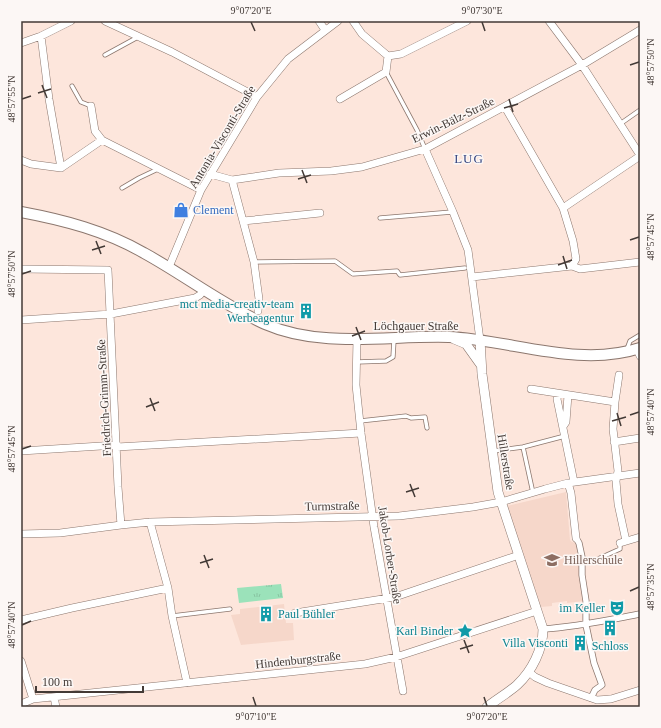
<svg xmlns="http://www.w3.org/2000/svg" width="661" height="728" font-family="Georgia,serif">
  <defs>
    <pattern id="park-tufts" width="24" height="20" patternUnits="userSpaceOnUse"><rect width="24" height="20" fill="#9be2ba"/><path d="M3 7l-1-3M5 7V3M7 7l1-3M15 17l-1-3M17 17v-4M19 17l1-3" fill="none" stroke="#87c3a0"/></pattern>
  </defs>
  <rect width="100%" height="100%" fill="#fde6dc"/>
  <path fill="#f6d7ca" d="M566 492 570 540 572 542 576 543 584 601 567 603V601L552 603V606L541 607 507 506Z
    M284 604 286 623H293L294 640 241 645 231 615 240 614V609Z"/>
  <path fill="url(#park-tufts)" d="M281 584 283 598 239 603 237 588Z"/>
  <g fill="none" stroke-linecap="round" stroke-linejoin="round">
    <defs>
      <path id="service" d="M105 55 138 37
        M386 72 417 130 425 149
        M72 86 81 102 91 106
        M620 124 640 110
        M122 188 139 178 158 169
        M380 218 452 212
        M254 262 335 261 353 274 397 271 400 275 465 268
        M627 349 630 341 640 335
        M357 362 386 361 393 357 394 340
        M360 421 406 416 411 418 425 417 427 428
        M523 447 533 493
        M493 451 523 447 565 436
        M600 558 620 549V543
        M172 616 230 609"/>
      <path id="pedestrian" d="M576 538 579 543 582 557V575L586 601V625L594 663 602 685 595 690 591 698
        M543 629C576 627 608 620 640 614"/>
      <path id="minor" d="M105 21 172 52 257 97
        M319 21 325 30
        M353 21 362 34 388 56
        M549 21 582 65 640 155
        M41 36 49 99 61 168
        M21 43 41 36 71 21
        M340 99 386 72 388 56 401 54 467 21
        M91 106 95 131 102 140 201 190
        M505 107 563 208 573 241 576 259 572 266
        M425 149 453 212 468 250 480 340
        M21 160 31 164 61 168 102 140
        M210 174 232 180 279 173 331 171 362 167 425 149 582 65 640 30
        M232 180 254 262 259 299 258 311
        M563 208 640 156
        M243 221 320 213
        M169 267 201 190 257 97 288 59 338 21
        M21 269 108 270 118 487 121 525
        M472 277 572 266 580 269 640 262
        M21 320 111 314 195 298 200 295 203 291
        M357 339 356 385 361 433 374 527 403 691
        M637 349 640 356
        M619 375 615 402 613 429 618 471 616 481 618 504 626 541
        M531 389 615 402
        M558 394 557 399 574 482
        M564 425 566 422 568 395
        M614 442 640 438
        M117 447 361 433
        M21 451 117 445
        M568 483 571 493 576 538
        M150 522 168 588 172 616 187 683
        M21 534 60 533 121 525 150 522 399 516 473 507 501 502 545 489 568 483 640 473
        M620 543 640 537
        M295 613 395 597 519 555
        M21 620 72 608 168 588
        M21 661 33 699
        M529 672 535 677 548 683 597 700 611 699 640 690
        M54 697 56 707
        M21 704 33 699 365 664 396 657 537 611"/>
      <path id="tertiary" d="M454 339 466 344 481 365
        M480 340 482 374 498 492 543 629C543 649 532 671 517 685 508 693 497 699 487 707"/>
      <path id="secondary" d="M21 212C64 220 106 231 144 253 186 276 221 304 265 324 322 349 389 335 449 337 511 340 579 368 640 348"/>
    </defs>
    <use href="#service" stroke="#8c776e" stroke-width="5"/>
    <use href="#pedestrian" stroke="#8c776e" stroke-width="7"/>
    <use href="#minor" stroke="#8c776e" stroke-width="8"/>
    <use href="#tertiary" stroke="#8c776e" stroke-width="10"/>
    <use href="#secondary" stroke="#8c776e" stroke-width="12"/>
    <use href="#service" stroke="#fff" stroke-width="3.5"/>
    <use href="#pedestrian" stroke="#fff" stroke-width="5.5"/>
    <use href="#minor" stroke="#fff" stroke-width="7"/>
    <use href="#tertiary" stroke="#fff" stroke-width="9"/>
    <use href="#secondary" stroke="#fff" stroke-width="10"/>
  </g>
  <path fill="none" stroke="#433a36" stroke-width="1.5" d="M251 22 255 31M482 22 485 31M630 65 639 62M42 85 47 98M38 93 51 89M22 99 31 96M509 99 513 112M504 108 518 104M302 170 307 183M298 179 311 175M630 240 639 237M96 241 101 254M92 250 105 246M563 256 567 269M558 265 572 260M22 274 31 271M356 327 361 340M352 336 365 331M150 398 155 411M146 407 159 402M617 413 621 426M630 415 639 412M612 421 626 417M22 449 31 446M410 484 415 497M406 492 419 488M204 555 209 568M200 563 213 559M630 591 639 587M22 625 31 621M464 640 469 653M460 649 473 645M253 697 256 706M484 697 487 706"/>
  <defs>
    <symbol id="shop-bare" viewBox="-9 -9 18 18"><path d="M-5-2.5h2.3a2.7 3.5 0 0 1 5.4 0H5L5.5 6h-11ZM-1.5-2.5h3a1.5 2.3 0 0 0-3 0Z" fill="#3f7fe0" stroke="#fcf7f5" stroke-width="2.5" paint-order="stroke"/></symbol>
    <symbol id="building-bare" viewBox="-9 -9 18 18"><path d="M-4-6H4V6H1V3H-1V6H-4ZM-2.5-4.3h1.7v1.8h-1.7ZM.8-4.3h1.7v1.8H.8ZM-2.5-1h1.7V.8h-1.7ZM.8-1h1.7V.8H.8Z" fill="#0f9aa8" stroke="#fcf7f5" stroke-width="2.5" paint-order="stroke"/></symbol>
    <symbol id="school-bare" viewBox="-9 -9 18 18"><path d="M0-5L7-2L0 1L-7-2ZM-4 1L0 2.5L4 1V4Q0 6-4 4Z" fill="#8d6e63" stroke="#fcf7f5" stroke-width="2.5" paint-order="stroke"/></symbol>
    <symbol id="theatre-bare" viewBox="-9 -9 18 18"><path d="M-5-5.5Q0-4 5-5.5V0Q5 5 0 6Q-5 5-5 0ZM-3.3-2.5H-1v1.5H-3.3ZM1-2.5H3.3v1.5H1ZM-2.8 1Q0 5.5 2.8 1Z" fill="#0f9aa8" stroke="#fcf7f5" stroke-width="2.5" paint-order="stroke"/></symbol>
    <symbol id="sight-bare" viewBox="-9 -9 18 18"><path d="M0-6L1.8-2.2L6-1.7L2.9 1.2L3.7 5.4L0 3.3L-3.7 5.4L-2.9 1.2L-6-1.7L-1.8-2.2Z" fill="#0f9aa8" stroke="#fcf7f5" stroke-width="2.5" paint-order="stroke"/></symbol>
  </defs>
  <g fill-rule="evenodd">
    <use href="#shop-bare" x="170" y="199" width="22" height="22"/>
    <use href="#building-bare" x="295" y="300" width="22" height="22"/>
    <use href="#school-bare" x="541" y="549" width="22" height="22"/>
    <use href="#theatre-bare" x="606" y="597" width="22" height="22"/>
    <use href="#building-bare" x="255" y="603" width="22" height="22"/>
    <use href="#building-bare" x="599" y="617" width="22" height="22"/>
    <use href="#sight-bare" x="454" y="620" width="22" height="22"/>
    <use href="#building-bare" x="569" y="632" width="22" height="22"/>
  </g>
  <g text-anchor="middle" stroke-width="3" stroke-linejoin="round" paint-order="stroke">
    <g font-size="12" fill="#433a36" stroke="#fcf7f5">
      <text transform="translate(453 120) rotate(-26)" y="4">Erwin-Bälz-Straße</text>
      <text transform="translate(222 137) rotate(-59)" y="4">Antonia-Visconti-Straße</text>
      <text x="416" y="330">Löchgauer Straße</text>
      <text transform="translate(104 398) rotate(-93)" y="4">Friedrich-Grimm-Straße</text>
      <text transform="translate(506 462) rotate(81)" y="4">Hillerstraße</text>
      <text transform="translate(332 506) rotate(-1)" y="4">Turmstraße</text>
      <text transform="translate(390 555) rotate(81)" y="4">Jakob-Lorber-Straße</text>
      <text transform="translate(298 660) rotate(-6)" y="4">Hindenburgstraße</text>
    </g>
    <g font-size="12" fill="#366cbe" stroke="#fcf7f5" text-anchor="start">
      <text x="193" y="214">Clement</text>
    </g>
    <g font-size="12" fill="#0d838f" stroke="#fcf7f5" text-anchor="end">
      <text x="294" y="308">mct media-creativ-team<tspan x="294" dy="14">Werbeagentur</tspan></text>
      <text x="605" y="612">im Keller</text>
      <text x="278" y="618" text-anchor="start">Paul Bühler</text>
      <text x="453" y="635">Karl Binder</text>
      <text x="568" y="647">Villa Visconti</text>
      <text x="610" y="650" text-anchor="middle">Schloss</text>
    </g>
    <g font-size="12" fill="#785e54" stroke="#fcf7f5" text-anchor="start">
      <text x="564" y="564">Hillerschule</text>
    </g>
    <g font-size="13" letter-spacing="1" fill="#374681" stroke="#fcf7f5">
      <text x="469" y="163">LUG</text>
    </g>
  </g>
  <rect width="661" height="728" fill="none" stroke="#fcf7f5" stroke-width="44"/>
  <path d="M36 686v6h107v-6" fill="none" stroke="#433a36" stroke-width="2"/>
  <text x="42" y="686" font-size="12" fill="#433a36" stroke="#fcf7f5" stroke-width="3" paint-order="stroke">100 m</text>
  <rect x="22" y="22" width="617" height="684" fill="none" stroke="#433a36" stroke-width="1.5"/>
  <g font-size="10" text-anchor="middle" fill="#433a36">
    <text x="251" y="14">9°07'20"E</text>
    <text x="482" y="14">9°07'30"E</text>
    <text transform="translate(650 62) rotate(-90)" y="4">48°57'50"N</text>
    <text transform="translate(11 99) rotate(-90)" y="4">48°57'55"N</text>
    <text transform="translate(650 237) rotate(-90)" y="4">48°57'45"N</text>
    <text transform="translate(11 274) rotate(-90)" y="4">48°57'50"N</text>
    <text transform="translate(650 412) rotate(-90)" y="4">48°57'40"N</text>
    <text transform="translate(11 449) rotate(-90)" y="4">48°57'45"N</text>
    <text transform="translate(650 587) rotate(-90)" y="4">48°57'35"N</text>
    <text transform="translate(11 625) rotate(-90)" y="4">48°57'40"N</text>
    <text x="256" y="720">9°07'10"E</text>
    <text x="487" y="720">9°07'20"E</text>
  </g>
</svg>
